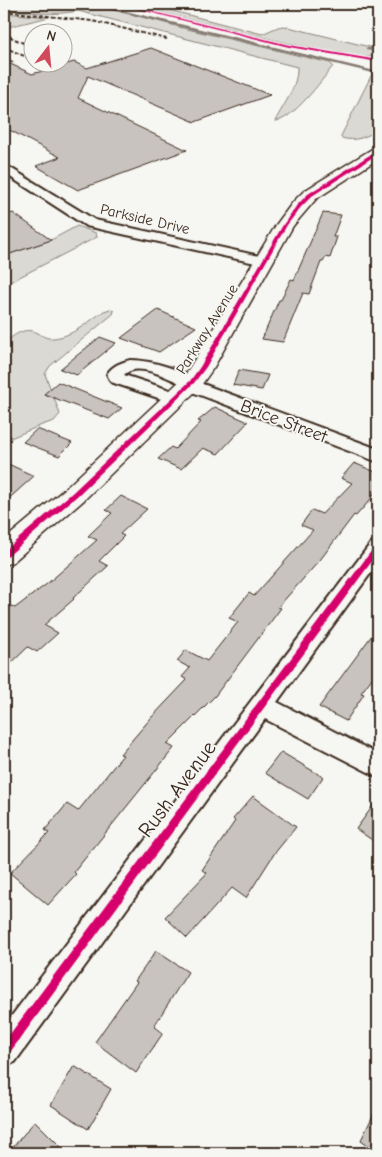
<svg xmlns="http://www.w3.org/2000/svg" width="382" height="1157" font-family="'Comic Neue',sans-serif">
  <rect width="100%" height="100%" fill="#f6f6f2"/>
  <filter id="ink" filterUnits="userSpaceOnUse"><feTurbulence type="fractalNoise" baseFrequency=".02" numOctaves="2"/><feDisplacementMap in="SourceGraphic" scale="10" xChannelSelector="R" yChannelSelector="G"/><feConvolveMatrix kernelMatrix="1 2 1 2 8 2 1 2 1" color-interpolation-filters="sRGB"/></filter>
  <g filter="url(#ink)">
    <path fill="#dad9d3" stroke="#8a8278" d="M4 4H96L183 28 330 63 333 66C323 79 291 122 275 121 284 104 298 86 297 67L78 11C53 16 29 12 4 9Z
      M126 4H146L262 34 278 27 284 26 378 49V57H362L291 44Z
      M4 13 49 17 4 28Z
      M372 74 378 75V129C368 137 355 142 341 138V136Z
      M77 226 96 233 97 237 4 285V256L51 240Z
      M110 309 114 311 113 314 50 366 45 374 60 414 54 421 42 425 13 437 4 443V342C16 335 24 326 38 333 43 336 47 339 53 338 72 337 89 321 104 311Z"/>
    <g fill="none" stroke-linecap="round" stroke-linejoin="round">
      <path stroke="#857a71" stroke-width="2.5" d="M91 4 378 73
        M367 49 378 50"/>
    </g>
    <path fill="#c8c3be" stroke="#3b2a1e" d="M151 48 270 95 195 122 88 76 78 98 187 150 78 190 36 166 60 157 4 127V61L32 74 74 62 87 68Z
      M13 213 51 240 4 256V216Z
      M323 213 341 215 333 237H337L330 258 326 257 323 262H321L309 294 303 293 283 342 262 339 279 300H281L291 279 294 280Z
      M158 310 196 327 159 352 121 338Z
      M100 337 116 343 77 375 60 369Z
      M239 370 268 375 262 390 233 385Z
      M58 382 122 408 109 419 44 394Z
      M215 407 248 422 218 454 203 448 181 469 158 459 171 447 175 449 201 422 198 421Z
      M37 429 72 443 59 456 23 442Z
      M4 462 34 476 4 503Z
      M354 463 378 473V488L370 500 356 516 354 515 320 560 278 607 281 608 215 696 167 744 174 748 74 872 76 874 48 905 10 873 49 833 45 830 67 804 78 811 123 755 120 754 151 718 187 680 182 677 190 668 177 661 186 650 207 661 238 622 229 618 249 593 254 596 313 530 301 525 312 510 322 514 352 483 341 478Z
      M121 496 147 509 120 534 124 536 99 561 108 566 73 598 74 599 44 625 58 633 37 652 28 647 4 670V613L12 606 15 608 48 583 97 540 88 536 112 513 106 510Z
      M378 627V670L361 693 364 694 346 721 319 707Z
      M281 752 323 777 308 799 265 773Z
      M253 796 296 827 274 854 246 898 232 888 187 938 165 917 207 873 202 870 235 821 233 819Z
      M378 799V844L356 829Z
      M156 951 188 972 154 1026 163 1033 136 1073 95 1042 137 982 135 981Z
      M74 1066 111 1089 88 1129 51 1105Z
      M378 1105V1152L361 1140Z
      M35 1121 67 1153H8Z"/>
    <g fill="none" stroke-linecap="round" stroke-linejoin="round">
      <defs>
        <path id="minor" d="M4 164 95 220 264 257 269 258 271 261 269 264 264 265 86 226 4 173Z
          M130 360C154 360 176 370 198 378L200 383 378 449V462L184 389 182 384C167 378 138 361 124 375L182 394 185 398 182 402 176 403 170 402 111 382 107 374C113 365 120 363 130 360Z
          M378 541V563L277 702 378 754V777L265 719 15 1062 4 1067V1026L371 543Z"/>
        <path id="tertiary" d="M370 4H378V7L372 6Z
          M378 147V159L316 199 293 226 214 367 200 387 84 500 13 562 4 565V540L66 488 184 377 276 225 293 202 304 191 372 149Z"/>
      </defs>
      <use href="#minor" stroke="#3b2a1e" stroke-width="4"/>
      <use href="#tertiary" stroke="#3b2a1e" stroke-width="3"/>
      <use href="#minor" fill="#f6f6f2" fill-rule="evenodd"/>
      <use href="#tertiary" fill="#f6f6f2" fill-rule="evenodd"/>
      <path stroke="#3b2a1e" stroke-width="2" stroke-dasharray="4 2" stroke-linecap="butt" d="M4 11 92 21 167 39
        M4 34 32 47
        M4 47 31 59
        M4 58 15 63"/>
      <defs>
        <path id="cycleway" d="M117 4H121L289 45 378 60V62L289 47Z
          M376 151H378V154L312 196 301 207 287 225 206 367 194 383 77 496 7 557 4 558V551L73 492 190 381 200 367 283 225 297 205 308 194Z
          M378 545V553L8 1055 4 1056V1042L375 546Z"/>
      </defs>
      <use href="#cycleway" stroke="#f6f6f2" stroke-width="3"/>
      <use href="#cycleway" fill="#d6006c" fill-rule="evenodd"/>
    </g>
  </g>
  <g text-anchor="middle" stroke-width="4" stroke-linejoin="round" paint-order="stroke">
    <g font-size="15" fill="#3b2a1e" stroke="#f6f6f2">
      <text transform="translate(145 219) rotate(13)" y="5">Parkside Drive</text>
      <text transform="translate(207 329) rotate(-58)" y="5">Parkway Avenue</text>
    </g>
    <g font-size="18" fill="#3b2a1e" stroke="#f6f6f2">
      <text transform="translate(284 421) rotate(21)" y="6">Brice Street</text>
    </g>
    <g font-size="21" fill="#3b2a1e" stroke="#f6f6f2">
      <text transform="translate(177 789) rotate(-53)" y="7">Rush Avenue</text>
    </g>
  </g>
  <rect width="382" height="1157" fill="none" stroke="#f6f6f2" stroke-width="20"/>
  <rect x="10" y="10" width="362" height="1137" fill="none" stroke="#3b2a1e" stroke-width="2" filter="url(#ink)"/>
  <g transform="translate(48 48) rotate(16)"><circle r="24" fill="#f6f6f2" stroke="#aba49d"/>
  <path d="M0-4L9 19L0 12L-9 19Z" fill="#d1495b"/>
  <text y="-8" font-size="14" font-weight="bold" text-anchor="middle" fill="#3b2a1e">N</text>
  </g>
</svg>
